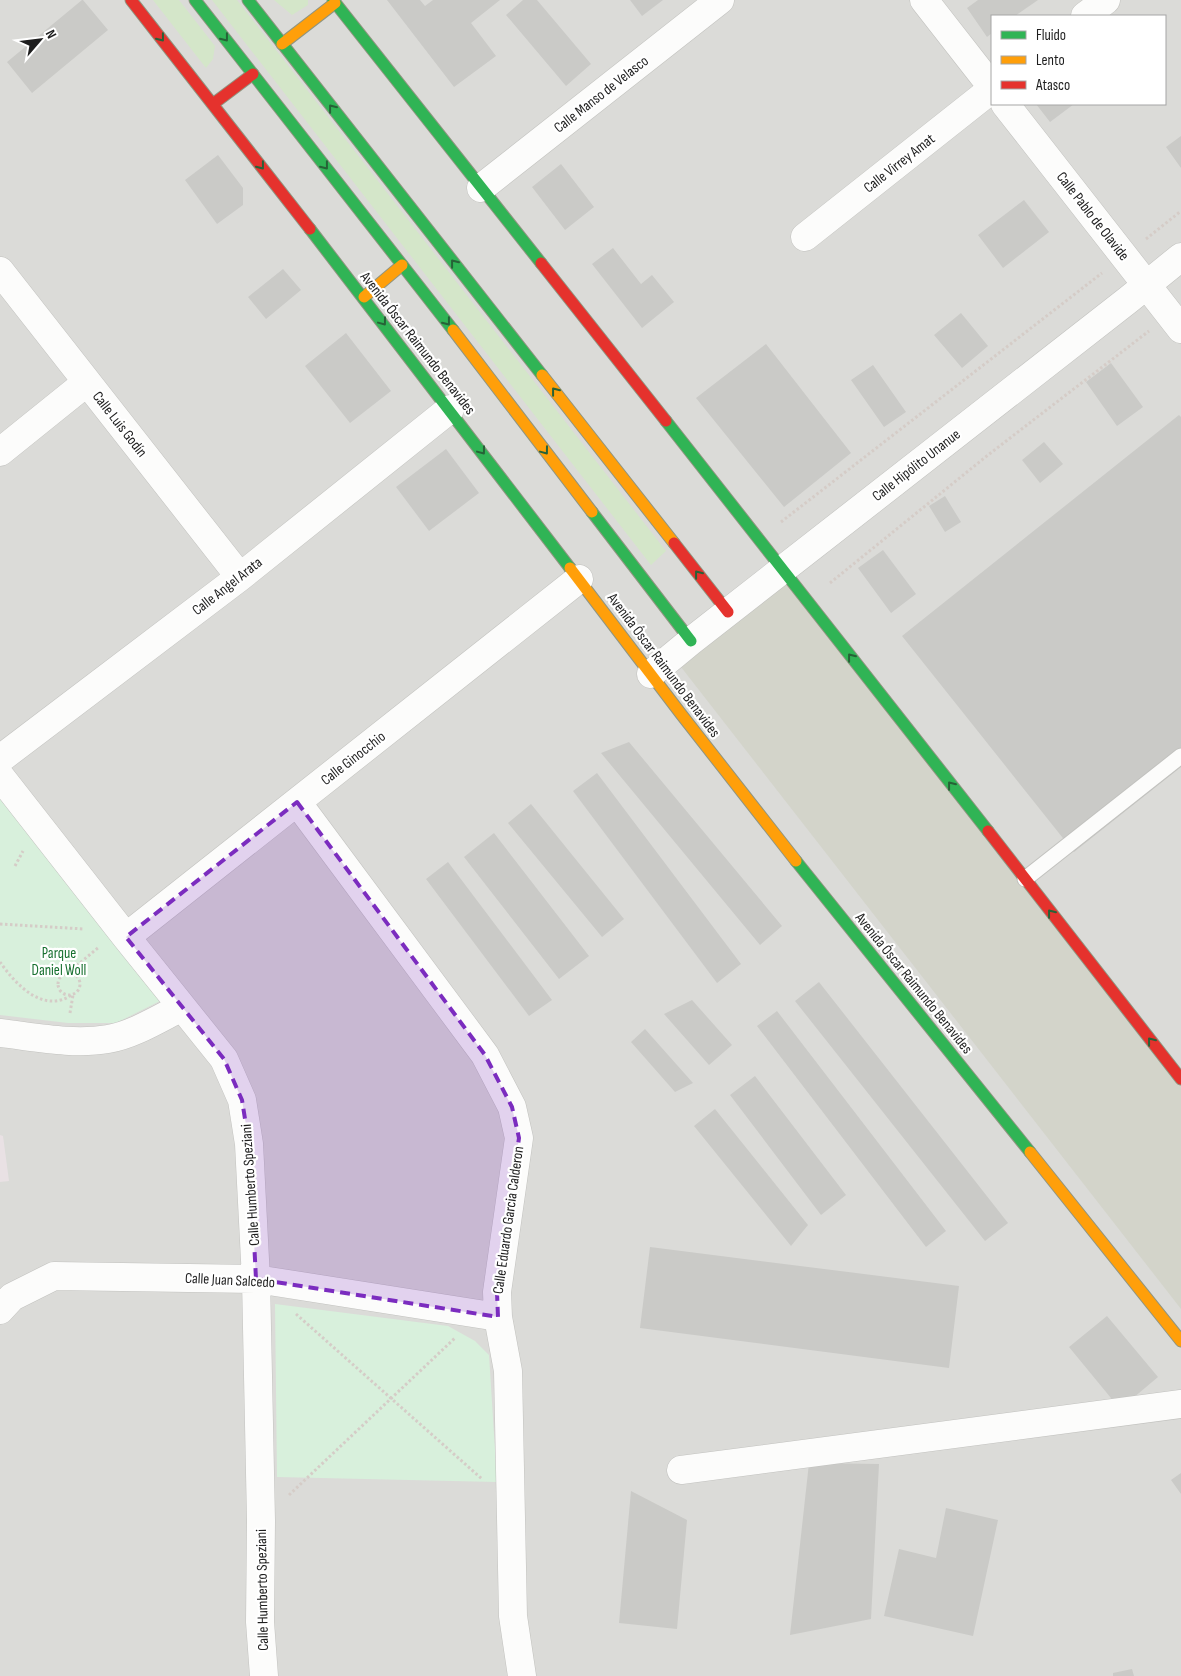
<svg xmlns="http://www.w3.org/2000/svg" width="1181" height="1676" font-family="'Sofia Sans Condensed',sans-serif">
  <rect width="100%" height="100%" fill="#ecece7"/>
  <path fill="#dbdbd8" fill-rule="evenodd" d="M0 0H1181V1676H0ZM992 16H1165V104H992Z"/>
  <path fill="#e9e1e4" d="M0 1135 3 1136 9 1181 0 1182Z"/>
  <path fill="#d3d4ca" d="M785 570 1181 1074V1309L674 658Z"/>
  <path fill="#d4e6c9" d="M153 0H179L215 46 213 59 206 68Z
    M212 0H237L666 551 651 565Z
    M274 0H308V5L292 15Z"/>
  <path fill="#d8f0dc" d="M0 795 166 998 116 1023H68L0 1015Z
    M275 1304 448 1326 475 1341 489 1355 497 1482 277 1477Z"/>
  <path fill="#cacac7" d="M82 0H83L108 30 32 93 7 62Z
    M387 0H420L425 6 433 0H500L471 23 496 56 454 87Z
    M523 0H537L591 64 566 86 506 15Z
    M630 0H663L642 16Z
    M978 0H1038L1015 16H992V33L987 37 967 8Z
    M1036 104H1074L1050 122Z
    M1181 136V168L1166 147Z
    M218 155 243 188V205L217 224 185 180Z
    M561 164 594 207 565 230 532 187Z
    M1024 200 1049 232 1003 268 978 235Z
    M613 248 641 284 652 275 674 302 642 328 592 264Z
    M283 269 301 290 266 319 248 297Z
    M961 313 988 346 962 368 934 335Z
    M346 333 391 391 350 423 305 366Z
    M766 344 851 453 784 507 696 398Z
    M1111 363 1143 407 1117 426 1086 382Z
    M873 365 906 412 884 427 851 380Z
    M1179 415 1181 417V767L1074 852 902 636Z
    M1044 442 1063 464 1040 483 1022 460Z
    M446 449 479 493 429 531 396 487Z
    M945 496 961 522 945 532 929 506Z
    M883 550 916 594 891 613 858 568Z
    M629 742 782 926 760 945 601 753Z
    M597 773 741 964 717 983 573 791Z
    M531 804 624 919 602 937 508 823Z
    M494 833 589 956 559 979 464 857Z
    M448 862 552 1000 529 1016 426 879Z
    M819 982 1008 1223 985 1241 795 1001Z
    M692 1000 732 1045 709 1065 664 1014Z
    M777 1011 946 1231 926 1247 757 1026Z
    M645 1029 693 1083 675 1092 631 1042Z
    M755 1076 846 1195 821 1215 730 1095Z
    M715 1109 808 1225 791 1246 694 1126Z
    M650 1247 959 1286 949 1368 640 1328Z
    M1107 1316 1158 1377 1120 1409 1069 1347Z
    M809 1463 879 1464 871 1619 790 1635Z
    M1181 1473V1494L1171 1480Z
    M631 1491 687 1520 677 1629 619 1623Z
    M946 1508 998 1520 973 1636 884 1616 899 1549 936 1558Z
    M1132 1669 1134 1676H1113V1673Z"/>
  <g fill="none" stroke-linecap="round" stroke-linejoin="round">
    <defs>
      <path id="lane" d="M1025 879 1181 756"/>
      <path id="street" d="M924 0 992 87
        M1085 16 1106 0
        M1005 104 1181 329
        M481 188 720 0
        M805 237 992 89
        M0 271 240 577
        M0 452 87 382
        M651 674 691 641 1128 300 1181 257
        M0 759 240 577 450 409
        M0 776 126 937 224 1059 242 1100 249 1144 256 1279 261 1521 260 1622 264 1676
        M297 802 485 1055 512 1107 519 1138 497 1292 498 1317 508 1371 513 1616 522 1676
        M126 937 579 579
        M0 1033C35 1037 73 1045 108 1039 133 1035 160 1018 182 1007
        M0 1310 12 1297 54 1276 256 1279 498 1317
        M681 1470 1181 1404"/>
      <path id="fast" d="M195 0 453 330
        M248 0 542 375
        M333 0 541 263
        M310 229 570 568
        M666 421 988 831
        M592 512 691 641
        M796 861 1030 1152"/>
      <path id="slow" d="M282 44 335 3
        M364 297 402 265
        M453 330 592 512
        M542 375 674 543
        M570 568 681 714 796 861
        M1030 1152 1181 1341"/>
      <path id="jam" d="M131 0 310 229
        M213 104 253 74
        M541 263 666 421
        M674 543 728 612
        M988 831 1181 1079"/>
    </defs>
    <use href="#lane" stroke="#c2c2bf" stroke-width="17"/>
    <use href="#street" stroke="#c2c2bf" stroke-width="29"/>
    <use href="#fast" stroke="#909581" stroke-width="13"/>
    <use href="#slow" stroke="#909581" stroke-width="13"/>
    <use href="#jam" stroke="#909581" stroke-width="13"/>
    <path stroke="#d5ccc7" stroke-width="3" stroke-dasharray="2.5 2.5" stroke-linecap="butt" d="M1146 239 1181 211
      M781 522 1102 273
      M830 583 988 455 1149 331
      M15 866 23 851
      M0 924 84 929
      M0 962C16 985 44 1015 73 994
      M69 972 99 947
      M58 984a11 11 0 1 1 22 0a11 11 0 1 1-22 0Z
      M70 1013 73 995
      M296 1314 482 1479
      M289 1495 455 1338"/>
    <use href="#lane" stroke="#fcfcfb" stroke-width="15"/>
    <use href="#street" stroke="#fcfcfb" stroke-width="28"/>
    <use href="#fast" stroke="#30b455" stroke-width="11"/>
    <use href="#slow" stroke="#ff9f0a" stroke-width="11"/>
    <use href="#jam" stroke="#e5322d" stroke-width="11"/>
  </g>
  <defs><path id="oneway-chevron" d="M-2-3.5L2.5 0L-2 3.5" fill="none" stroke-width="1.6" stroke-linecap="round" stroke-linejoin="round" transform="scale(1.25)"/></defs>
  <g stroke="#266237">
    <use href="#oneway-chevron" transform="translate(161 38) rotate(52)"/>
    <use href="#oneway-chevron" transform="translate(225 38) rotate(52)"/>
    <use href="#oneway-chevron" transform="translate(332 108) rotate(-128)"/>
    <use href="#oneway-chevron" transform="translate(261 166) rotate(52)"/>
    <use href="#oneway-chevron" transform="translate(325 166) rotate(52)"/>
    <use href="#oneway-chevron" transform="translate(454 263) rotate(-128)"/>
    <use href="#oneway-chevron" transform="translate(383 322) rotate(53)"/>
    <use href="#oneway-chevron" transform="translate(447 322) rotate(52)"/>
    <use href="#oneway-chevron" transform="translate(555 391) rotate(-128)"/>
    <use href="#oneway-chevron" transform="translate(482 451) rotate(53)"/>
    <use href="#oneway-chevron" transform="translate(545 451) rotate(53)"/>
    <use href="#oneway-chevron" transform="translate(698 574) rotate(-128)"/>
    <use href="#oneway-chevron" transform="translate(851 657) rotate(-128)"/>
    <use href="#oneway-chevron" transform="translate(951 785) rotate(-128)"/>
    <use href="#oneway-chevron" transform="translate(1051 913) rotate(-128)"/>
    <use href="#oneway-chevron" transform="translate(1151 1041) rotate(-128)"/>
  </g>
  <path fill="#7b2cbf" fill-opacity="0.2" stroke="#7b2cbf" stroke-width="4" stroke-dasharray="10 6" stroke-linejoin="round" d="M297 802 485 1055 512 1107 519 1138 497 1292 498 1317 256 1279 249 1144 242 1100 224 1059 126 937Z"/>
  <g text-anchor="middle" stroke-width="4.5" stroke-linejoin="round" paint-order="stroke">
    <g font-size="15" fill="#1e1e1e" stroke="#fff">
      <text transform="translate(601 94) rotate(-38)" y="5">Calle Manso de Velasco</text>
      <text transform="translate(899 163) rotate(-38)" y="5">Calle Virrey Amat</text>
      <text transform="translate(1093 216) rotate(52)" y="5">Calle Pablo de Olavide</text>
      <text transform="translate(418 343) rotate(52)" y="5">Avenida Óscar Raimundo Benavides</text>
      <text transform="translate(120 424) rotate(52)" y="5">Calle Luis Godín</text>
      <text transform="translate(916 465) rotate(-38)" y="5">Calle Hipólito Unanue</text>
      <text transform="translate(227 586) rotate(-38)" y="5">Calle Angel Arata</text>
      <text transform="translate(664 665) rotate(53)" y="5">Avenida Óscar Raimundo Benavides</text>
      <text transform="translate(353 758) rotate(-38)" y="5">Calle Ginocchio</text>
      <text transform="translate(914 983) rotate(51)" y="5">Avenida Óscar Raimundo Benavides</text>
      <text transform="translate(250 1185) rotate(-94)" y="5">Calle Humberto Speziani</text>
      <text transform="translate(508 1220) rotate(-82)" y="5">Calle Eduardo Garcia Calderon</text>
      <text transform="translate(230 1280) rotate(3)" y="5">Calle Juan Salcedo</text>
      <text transform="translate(262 1590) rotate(-91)" y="5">Calle Humberto Speziani</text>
    </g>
    <g font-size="15" fill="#187030" stroke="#fff">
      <text x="59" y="958">Parque<tspan x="59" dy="17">Daniel Woll</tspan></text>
    </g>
  </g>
  <rect x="991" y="15" width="175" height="90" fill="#ffffff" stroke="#a5a5a5"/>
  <rect x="1001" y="31" width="25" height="8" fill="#30b455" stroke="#a5a5a5"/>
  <text x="1036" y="40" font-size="15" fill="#1e1e1e">Fluido</text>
  <rect x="1001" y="56" width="25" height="8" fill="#ff9f0a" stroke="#a5a5a5"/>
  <text x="1036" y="65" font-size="15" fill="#1e1e1e">Lento</text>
  <rect x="1001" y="81" width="25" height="8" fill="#e5322d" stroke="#a5a5a5"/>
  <text x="1036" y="90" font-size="15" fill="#1e1e1e">Atasco</text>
  <g transform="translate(40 40) rotate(62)" stroke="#ffffff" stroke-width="4" paint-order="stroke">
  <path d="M0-4L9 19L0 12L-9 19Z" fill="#1e1e1e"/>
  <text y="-8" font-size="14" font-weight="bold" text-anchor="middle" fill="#1e1e1e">N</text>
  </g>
</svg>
